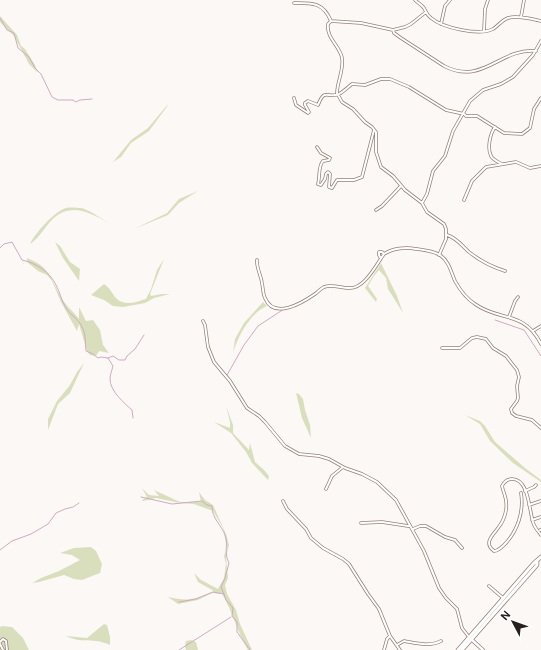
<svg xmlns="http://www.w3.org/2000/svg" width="541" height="650" font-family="'DM Sans',sans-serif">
  <rect width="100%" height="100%" fill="#fcf8f6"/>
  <path fill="#d9dfbd" d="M0 16 17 35 21 46 25 49 35 65 38 73 29 64 14 36 0 22Z
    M169 103 166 108 149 131 131 143 121 157 113 162 131 140 148 128Z
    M198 191 179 203 168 215 134 229 167 213 179 199Z
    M82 208 91 212 109 223C87 211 68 201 49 223 43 230 38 239 30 244 35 233 55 211 66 208 71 207 77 208 82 208Z
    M55 242 60 246 70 262 80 269 79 281 63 258Z
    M27 258C50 267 50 277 61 297 65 305 74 312 79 319V307L86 321 93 320 100 330 103 345 109 353 99 351 96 356 90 355 87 351 79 324 77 331 61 302 52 281 47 275 38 271 27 262Z
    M164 259 150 294 151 296 162 294H170L154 298 145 303 123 307 113 306 104 300 91 295 104 284C111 289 111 292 116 298 125 307 136 302 146 299L151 289 157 270Z
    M381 263 397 296 403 313 388 289 386 278 379 270 374 276 368 286 377 299 376 302 365 288Z
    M263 302 267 306C250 313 238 336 233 353L235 339 244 323Z
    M84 363 70 393 58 404 48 430V419L57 401 70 385 77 372Z
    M296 393 299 394 303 399 305 410 310 425 311 438 302 418Z
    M226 406 233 425V433L249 450 250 443 255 462 264 470 269 476 268 480 252 463 246 452 231 433 214 422 230 428V422Z
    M465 415 480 421 485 426 495 442 525 468 541 480V482L513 463 490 441 480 424Z
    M142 488 149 495 159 496 154 490 180 502H201L199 492 205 500 213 505 226 534 229 545 226 557 228 578 225 585 227 594 236 610 240 624 252 650H248C237 632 233 612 222 594L212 593 198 600 178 604 168 597C189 602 195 599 214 591L198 582 194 573 201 580 218 589 224 578 226 564 224 556 227 548 223 528 213 511 194 504 180 503 156 498 143 501 142 500 147 497Z
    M91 547 96 551 102 564 100 573 82 580 74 579 64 575 39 582 32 583 41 578 59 571 80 560 72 555 60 553 74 548Z
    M104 624 107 625 110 637V645C94 637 81 644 66 636L87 638Z
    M2 626 12 627 23 638 29 650H0V627Z
    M191 640 196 642 198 650H186L185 647 186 641Z"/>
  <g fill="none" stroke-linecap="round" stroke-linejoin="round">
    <path stroke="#ceacc2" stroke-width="1" d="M0 18 7 30 14 33 18 48 29 57 35 68 41 74 52 97 58 100H73L76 102 80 100 92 99
      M0 248 4 244 12 242 22 260C36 263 50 272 56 285 60 292 61 300 66 308 70 315 79 319 82 327 86 333 85 344 86 351L93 354 98 358 101 357 108 358 113 366C112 370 110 375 110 379 110 391 124 403 132 410L133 418
      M495 320 524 330 541 356
      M108 358 113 356 119 360H125L127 356 135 349 144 335
      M226 377 244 345 258 326 284 309
      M141 497 172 504 202 501 207 505 212 506C212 519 221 524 225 535 229 545 223 551 229 563L225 578 221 587 224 594
      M0 550 12 541 31 534 48 524 56 513 65 509 73 507 79 503
      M179 602 196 599 213 592 224 594 226 600 233 608 232 616 237 622V632L250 650
      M179 650 231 617"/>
    <defs>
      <path id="minor" d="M415 0C418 3 422 5 424 8 426 12 427 15 431 18 443 28 479 36 493 29 498 26 502 20 508 18 518 15 531 19 541 21
        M294 3C312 3 323 2 331 21
        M521 17 524 0
        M331 21 328 24C326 38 340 46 342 58 344 70 337 82 337 93L342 102 353 109 365 122 372 127 376 132V152L381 167 393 176 405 190 422 203 427 212 444 224 446 229V239L439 255
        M331 21 361 23 393 30 405 27 411 24 426 12
        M441 24 445 6 450 0
        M393 30 394 33 401 38 444 66C483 86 499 48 536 51
        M484 31 485 9 488 0
        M294 98 296 105 308 113 309 112 305 105V103L308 101 318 105C325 87 327 99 339 94 343 92 348 87 352 84L365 85 381 79H390L409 87 446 110 464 114 466 116H477L504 133 522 134 530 128 534 109 541 98
        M495 127C490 134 487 148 491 156 493 160 498 162 502 164
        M317 147 321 153 330 158 329 160 323 161C318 166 320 177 318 184L321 185 325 179 326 174 328 172 330 174 329 187 332 188 337 180H354L362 177 374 130
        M464 200 472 181 486 167 516 162 530 168 541 166
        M422 203 427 194 433 171 445 156 453 131 470 101 483 90 501 84 513 77 533 55 541 41
        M376 210 382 206 401 186
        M447 235C457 238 461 245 469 252 479 260 492 267 505 271
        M380 257 379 255V252H382L384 254
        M257 260C256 266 261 276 262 283 263 288 263 294 265 298 274 320 302 303 315 294 318 292 320 289 324 287 332 284 341 288 348 288 364 290 376 265 384 254 393 248 406 247 416 249 424 250 433 251 440 255 449 261 451 272 455 281 460 290 467 299 475 304 500 322 524 310 541 344
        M509 317 515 301 518 297
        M203 321 205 325 208 347 214 362 230 381 247 408 259 416 265 422 285 446 299 454 319 456 329 459 345 468 362 474 377 482 396 500 424 551 439 588 446 598 457 609 462 628 469 637
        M533 331 541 326
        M442 348H460L472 338 477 337 486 339 493 348 506 356 517 370 519 377 517 386 518 398 517 401 511 409 512 413 516 416 532 420 541 428
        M326 489 332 476 343 467
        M525 491 534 487 536 485
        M521 493C524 511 518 531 504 545 501 548 498 551 494 551 483 543 493 535 498 528 502 523 505 517 506 510 508 498 504 496 502 486 504 482 507 479 512 479 529 479 529 510 533 522 534 527 538 531 541 535
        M283 501 287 509 306 529 311 538 323 548 343 559 349 564 368 594 379 609 390 636 400 650
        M529 505 541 501
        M532 520 541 517
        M361 523 382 522 408 526H410
        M413 529 420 526H426L445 537 455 540 462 548
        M540 530H541
        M489 586 503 598
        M0 642 3 639 6 641 7 650
        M0 644 3 650
        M397 645 404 641C416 643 430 647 441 641
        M384 650 387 639 390 636"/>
      <path id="tertiary" d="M471 639 483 650"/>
      <path id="secondary" d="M458 650 534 563 541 557
        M462 650 537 565V562"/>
    </defs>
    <use href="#minor" stroke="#948177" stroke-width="3.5"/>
    <use href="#tertiary" stroke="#948177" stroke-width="4"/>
    <use href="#secondary" stroke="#948177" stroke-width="4.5"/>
    <use href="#minor" stroke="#fff" stroke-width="2"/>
    <use href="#tertiary" stroke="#fff" stroke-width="2.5"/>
    <use href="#secondary" stroke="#fff" stroke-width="3"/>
  </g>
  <g transform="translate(513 622) rotate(311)" stroke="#ffffff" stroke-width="3" paint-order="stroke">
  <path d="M0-3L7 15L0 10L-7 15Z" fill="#27201c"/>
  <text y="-6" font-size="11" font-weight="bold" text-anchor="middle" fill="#27201c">N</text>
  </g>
</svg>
